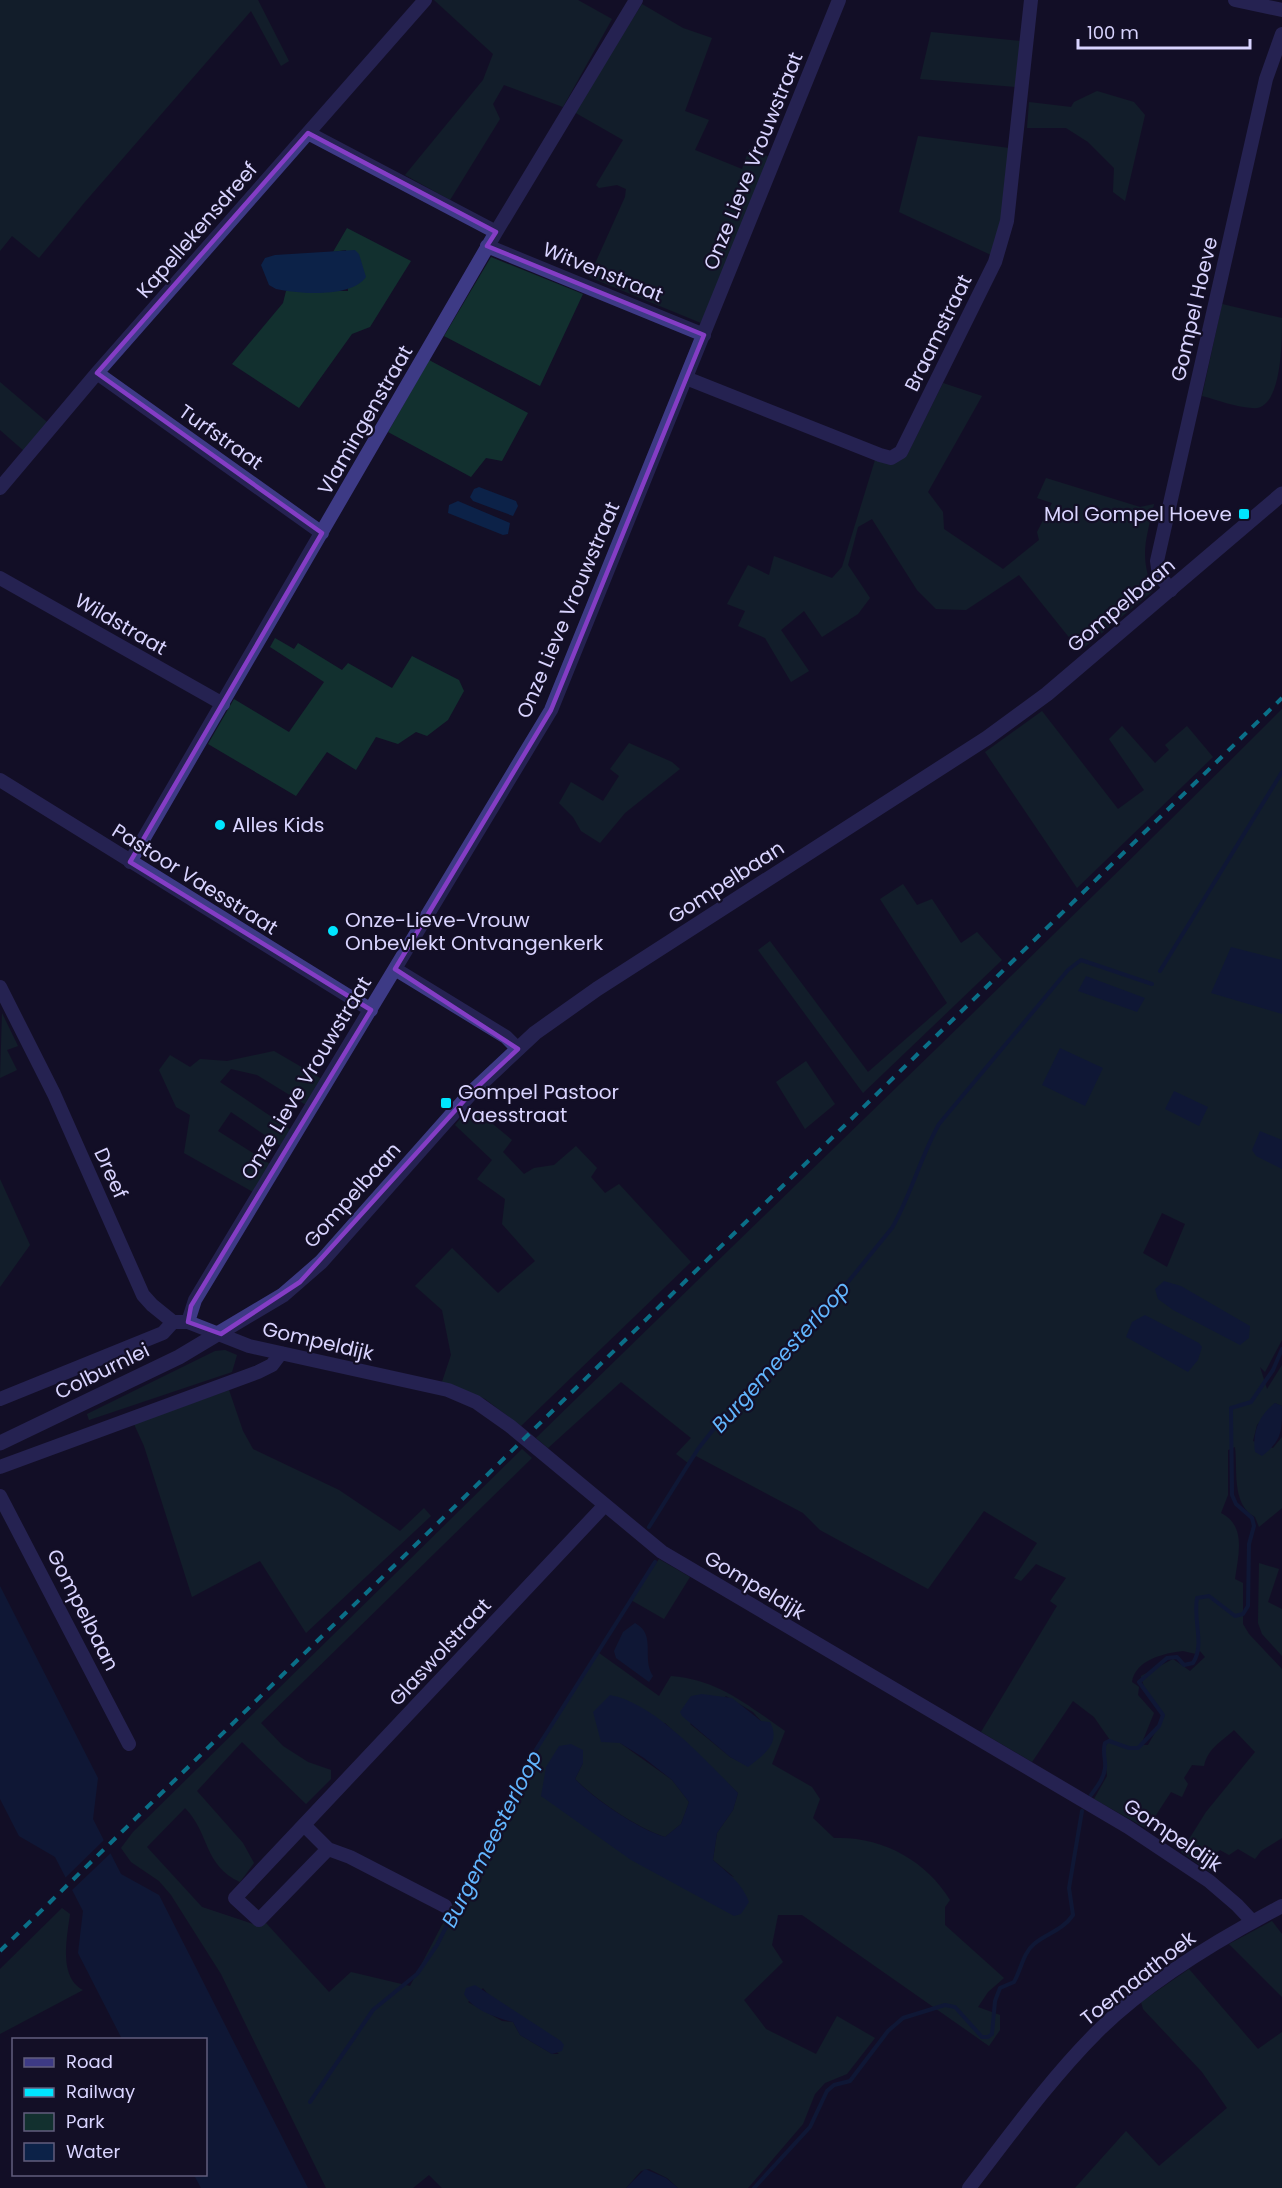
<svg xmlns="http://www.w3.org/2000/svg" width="1282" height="2188" font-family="Poppins,sans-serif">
  <rect width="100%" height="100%" fill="#130f26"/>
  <path fill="#12302f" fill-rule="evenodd" d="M0 0H258L289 61 281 66 251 11 84 203 39 258 12 236 0 251Z
    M434 0H578L612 19 563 107 504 85 493 104 500 119 450 200 405 175 483 80 493 54Z
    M642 4 683 28 712 38 685 111 709 120 695 150 742 169 749 149 770 157 701 323 589 277 625 197 626 189 617 185 599 188 596 185 623 140 574 112Z
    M931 32 1021 41 1016 87 920 79Z
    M1097 91 1134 102 1145 115 1125 201 1113 192 1114 168 1088 142 1066 128H1027L1029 102 1071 107 1074 102Z
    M918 136 1009 148 1004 216 991 255 899 212Z
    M347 228 411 261 370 327 352 334 299 408 232 364 283 303 286 291H348L346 250 333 252Z
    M491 257 583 294 540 386 444 336Z
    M1222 304 1282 318C1282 342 1282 412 1252 408 1235 407 1218 400 1202 396Z
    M429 360 528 413 502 461 486 458 471 477 388 432Z
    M0 382 47 422 24 451 0 430Z
    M943 383 982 396 928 492 943 512 944 529 1003 569 1039 540 1037 532 1052 503 1037 498 1046 478 1140 507 1154 504C1146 541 1139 554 1153 591L1080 651 1019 575 966 610 936 609 917 590 872 519 858 527 848 565 870 598 858 614 822 637 804 611 781 630 809 671 791 682 765 638 738 626 745 611 727 604 748 565 769 575 774 556 832 578 842 567 875 460C889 465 896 465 907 455Z
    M275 638 294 649 298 643 342 670 348 663 392 688 412 656 459 680 464 691 448 720 427 736 416 732 398 744 376 737 356 770 327 752 296 796 208 744 234 699 289 732 324 682 270 647Z
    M1282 709V1340L1265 1372 1260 1367 1267 1389 1282 1365V1406L1275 1403 1257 1425 1253 1441 1273 1448 1282 1437V1508L1259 1527 1255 1517C1231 1504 1238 1469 1235 1447L1228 1450V1495L1221 1513C1247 1526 1238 1556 1235 1579L1243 1583V1624L1249 1634 1282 1669V1838L1261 1851 1255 1859 1238 1849 1229 1855 1220 1850C1211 1855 1211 1862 1210 1872L1181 1852 1206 1812 1255 1752 1234 1730C1221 1742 1208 1748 1204 1766L1192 1765 1184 1778 1188 1784 1182 1797 1171 1792 1147 1829 1094 1799 1107 1776 1104 1748 1110 1740 1094 1717 1073 1701 1032 1762 981 1732 1057 1606 1050 1601 1066 1578 1036 1564 1021 1581 1014 1578 1037 1543 984 1511 928 1589 820 1530 803 1513 696 1456 688 1463 676 1454 691 1438 621 1382 548 1448 536 1438C784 1195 1036 955 1282 709ZM1162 1213 1185 1224 1167 1267 1143 1253ZM1183 1651 1196 1654 1200 1651 1205 1657 1190 1671 1173 1659 1141 1676 1144 1687 1165 1715 1148 1745H1141L1154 1713 1138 1695 1139 1687 1132 1682C1135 1660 1164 1653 1183 1651Z
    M1042 711 1118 809 1144 790 1109 739 1122 726 1155 763 1169 750 1165 745 1187 726 1213 757 1077 888 985 752Z
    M629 743 672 762 680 769 625 813 600 843 581 831 573 817 559 803 571 782 603 801 619 776 610 769Z
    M903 884 917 905 932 899 961 943 977 932 1002 960 863 1093 758 950 770 941 868 1072 947 1003 880 899Z
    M2 1013 18 1046 7 1050 17 1070 0 1078Z
    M274 1051 322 1079 306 1105 257 1075 231 1069 220 1082 291 1130 281 1146 231 1112 218 1131 270 1164 253 1192 184 1153 190 1115 176 1107 159 1070 170 1055 190 1067 200 1059 227 1061Z
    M806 1061 835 1104 805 1129 776 1082Z
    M471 1106 512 1140 503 1152 524 1174 534 1168 554 1165 576 1146 597 1168 591 1177 605 1193 619 1184 691 1262 521 1426 485 1399 442 1382 451 1355 442 1310 415 1286 452 1248 498 1293 535 1261 502 1224 505 1199 477 1179 492 1160 455 1125Z
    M0 1179 30 1245 0 1287Z
    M225 1350 237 1355 232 1372 89 1420 87 1414 215 1351Z
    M229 1390 243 1431 253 1449 339 1490 400 1531 424 1508 431 1516 306 1633 260 1561 192 1597 144 1446 134 1424Z
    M522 1449 532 1458 261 1723 283 1746 308 1762 331 1770V1779L306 1804 242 1742 197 1791 243 1843 254 1863 240 1882C203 1865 210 1833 185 1808L147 1847 202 1907 259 1926 266 1923 329 1992 351 1972 410 1986 533 1751 599 1653 659 1696 671 1676C719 1680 747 1705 785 1731L772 1764 812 1787 820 1799 813 1818 834 1838C881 1836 926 1860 950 1900L945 1907V1925L1004 1978 988 1992 978 2007 1000 2015V2030L989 2046 802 1915H778L772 1945 783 1962 744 2000 766 2029 816 2054 837 2016 875 2038 847 2074 825 2083 815 2094 803 2124 748 2188H678L667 2178 649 2169 641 2171 626 2188H442L429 2175 413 2188H326L221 1974 171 1895 159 1881 131 1862 121 1848 133 1832ZM726 1696 753 1712 761 1721 748 1766 730 1757 690 1724ZM665 1723 738 1793 733 1810 717 1833 713 1860 734 1877 541 1796 583 1763 575 1779C595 1799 637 1828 665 1837L681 1824 689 1802 672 1780 620 1743ZM483 1988 487 1993 559 2054H552L520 2035 513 2022 502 2021 468 2002Z
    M659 1559 690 1577 664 1619 631 1600Z
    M1259 1563 1279 1569 1268 1602 1282 1609V1656L1262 1634 1258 1623Z
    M62 1908 70 1914C67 1937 58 1977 83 1990L0 2034V1969Z
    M1272 1921 1282 1934V1997L1229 1944Z
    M1189 1969 1258 2049 1282 2032V2188H1075L1126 2131 1159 2166 1227 2108 1202 2072 1143 2009 1141 2002Z"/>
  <path fill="#0c2248" d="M355 250 359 254 366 277C351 298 300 294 276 289L269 285 261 265 265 258 275 255Z
    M479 487 516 501 518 506 513 516 473 501 470 497 474 489Z
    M458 501 510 523 508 534 503 535 448 513 449 505Z
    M1231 947 1282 960V1014L1211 993Z
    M1086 976 1145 998 1137 1012 1078 991Z
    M1060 1048 1103 1068 1085 1106 1042 1085Z
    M1174 1091 1208 1107 1199 1126 1165 1109Z
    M1260 1131 1282 1140V1169L1256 1156 1252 1150Z
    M1164 1281 1181 1286 1250 1326 1249 1338 1240 1345 1173 1310 1158 1299 1155 1289Z
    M1145 1315 1199 1343 1202 1347 1198 1360 1188 1372 1126 1337 1132 1322Z
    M1275 1403 1282 1406C1282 1432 1282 1440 1262 1456L1255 1452C1252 1432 1259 1415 1275 1403Z
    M0 1586 98 1778 93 1819 121 1874 159 1895 308 2188H201L194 2175 206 2174V2040L122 2039 78 1953 83 1911 55 1857 19 1836 0 1799Z
    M635 1623C657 1635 641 1658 653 1676L649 1682 616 1658 614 1651 623 1632Z
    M702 1694 732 1698 761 1721 770 1722C781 1743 765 1754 748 1767L730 1757 682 1716 680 1712 691 1696Z
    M610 1695C655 1703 706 1761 738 1793L733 1810 717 1833 713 1860C728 1873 742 1883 749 1902L741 1914 734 1916 631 1860 541 1796 546 1767 559 1746 571 1744 583 1750V1763L575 1779C594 1799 638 1829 665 1837L681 1824 689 1802 672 1780 644 1758 620 1743 601 1742 593 1712Z
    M475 1985 561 2041 564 2045 562 2051 552 2054 520 2035 513 2022C497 2018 472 2010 464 1994L466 1988Z
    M645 2169 666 2178 678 2188H626Z"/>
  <path fill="#130f26" d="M106 1838 113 1851 70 1892 64 1879Z"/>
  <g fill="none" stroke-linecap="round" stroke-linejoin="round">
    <path stroke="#0c2248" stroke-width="4" d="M1160 971 1282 772
      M649 1527 698 1449 720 1421 748 1397 765 1376 791 1352 892 1228C911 1195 920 1158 939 1124L1068 970 1081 960 1152 984
      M1091 1795C1097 1787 1104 1778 1105 1768 1106 1758 1102 1753 1105 1743L1109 1741 1129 1748H1138L1159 1726 1163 1715 1139 1682 1167 1658 1177 1657 1184 1665 1193 1663C1205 1644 1193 1622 1197 1598L1209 1596 1235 1616 1243 1614 1248 1606 1249 1544 1254 1526 1252 1518 1236 1504 1232 1495 1231 1408 1251 1402 1273 1370 1282 1349
      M310 2102 373 2010 417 1974 437 1945 532 1756 655 1562
      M754 2188 810 2127 827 2091 834 2085 850 2081 888 2031 903 2018 945 2005 955 2007 982 2037H988L992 2034 995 2001 1000 1988 1014 1982C1021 1970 1023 1953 1034 1944 1047 1933 1062 1931 1073 1915L1069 1888 1082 1811"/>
    <path stroke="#3d3a85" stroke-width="14" d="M1235 0 1282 10
      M308 133 496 232
      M487 246 704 335
      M97 373 322 533
      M686 378 880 455 891 458 901 452 995 262 1007 221 1031 0
      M0 488 97 373 425 0
      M0 578 223 704
      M1171 590 1159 575 1157 561 1266 79 1282 34
      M0 780 371 1010
      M130 862 496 232 636 0
      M395 969 506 1037 518 1049
      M0 987 54 1094 143 1295 152 1305 173 1322H188L249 1346 448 1390 476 1402 510 1426 662 1552 1128 1827 1209 1881 1237 1905 1252 1921
      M188 1322 195 1300 551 710 839 0
      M0 1399 163 1333 173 1322
      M0 1467 258 1372 272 1365 281 1353
      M0 1496 129 1744
      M304 1825 328 1849 350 1857 445 1906
      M328 1849 259 1920 235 1898 604 1506
      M969 2188C1010 2135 1050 2079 1097 2032 1148 1981 1219 1939 1282 1906"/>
    <path stroke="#3d3a85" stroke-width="15" d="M0 1443 179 1357 283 1295 321 1262 471 1093 535 1033 597 989 987 738 1047 694 1282 494"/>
    <path stroke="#00e5ff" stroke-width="4" stroke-dasharray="9 8" stroke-linecap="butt" d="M0 1951 1282 698"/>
  </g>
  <path d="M0 0H1282V2188H0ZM308 133 496 232 487 246 704 335 551 710 395 969 518 1049 471 1093 300 1282 221 1334 188 1322 191 1306 371 1010 130 862 322 533 97 373Z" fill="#130f26" fill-opacity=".55" fill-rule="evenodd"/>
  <path fill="none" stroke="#843dc5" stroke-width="4.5" stroke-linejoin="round" d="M308 133 496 232 487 246 704 335 551 710 395 969 518 1049 471 1093 300 1282 221 1334 188 1322 191 1306 371 1010 130 862 322 533 97 373Z"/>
  <g fill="#00e5ff" stroke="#130f26" stroke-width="2">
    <rect x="1238" y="508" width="12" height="12" rx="3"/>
    <circle cx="220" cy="825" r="6"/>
    <circle cx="333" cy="931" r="6"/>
    <rect x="440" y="1097" width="12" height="12" rx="3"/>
  </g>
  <g text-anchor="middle" stroke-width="4.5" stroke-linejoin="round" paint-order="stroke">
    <g font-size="20" fill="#d9d4ff" stroke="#130f26">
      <text transform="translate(753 161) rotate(-68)" y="7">Onze Lieve Vrouwstraat</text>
      <text transform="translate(197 230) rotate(-49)" y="7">Kapellekensdreef</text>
      <text transform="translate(603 272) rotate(22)" y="7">Witvenstraat</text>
      <text transform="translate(1194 309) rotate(-77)" y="7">Gompel Hoeve</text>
      <text transform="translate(938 333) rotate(-64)" y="7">Braamstraat</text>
      <text transform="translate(365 420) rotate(-60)" y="7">Vlamingenstraat</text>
      <text transform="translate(221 437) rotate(35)" y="7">Turfstraat</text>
      <text transform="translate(1121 605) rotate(-40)" y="7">Gompelbaan</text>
      <text transform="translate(568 610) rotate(-67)" y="7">Onze Lieve Vrouwstraat</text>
      <text transform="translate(121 624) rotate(30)" y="7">Wildstraat</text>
      <text transform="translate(195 879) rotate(32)" y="7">Pastoor Vaesstraat</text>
      <text transform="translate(726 882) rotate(-33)" y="7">Gompelbaan</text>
      <text transform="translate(306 1078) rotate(-59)" y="7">Onze Lieve Vrouwstraat</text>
      <text transform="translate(111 1173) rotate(66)" y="7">Dreef</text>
      <text transform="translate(352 1195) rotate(-48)" y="7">Gompelbaan</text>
      <text transform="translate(318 1341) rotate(13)" y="7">Gompeldijk</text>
      <text transform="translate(102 1371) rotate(-26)" y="7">Colburnlei</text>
      <text transform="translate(755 1585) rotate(31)" y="7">Gompeldijk</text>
      <text transform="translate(83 1610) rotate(63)" y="7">Gompelbaan</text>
      <text transform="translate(440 1652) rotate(-47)" y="7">Glaswolstraat</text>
      <text transform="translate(1173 1835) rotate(34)" y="7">Gompeldijk</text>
      <text transform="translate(1138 1978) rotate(-38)" y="7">Toemaathoek</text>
    </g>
    <g font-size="20" fill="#d9d4ff" stroke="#130f26" text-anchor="start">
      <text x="1232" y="521" text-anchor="end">Mol Gompel Hoeve</text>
      <text x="232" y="832">Alles Kids</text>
      <text x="345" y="927">Onze-Lieve-Vrouw<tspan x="345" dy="23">Onbevlekt Ontvangenkerk</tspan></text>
      <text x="458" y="1099">Gompel Pastoor<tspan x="458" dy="23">Vaesstraat</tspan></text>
    </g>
    <g font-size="21" font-style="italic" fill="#62b6ff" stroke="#130f26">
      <text transform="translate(781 1357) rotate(-48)" y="7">Burgemeesterloop</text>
      <text transform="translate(492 1839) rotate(-63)" y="7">Burgemeesterloop</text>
    </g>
  </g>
  <rect x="12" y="2038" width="195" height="138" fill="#130f26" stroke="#625e7d" stroke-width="1.5"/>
  <rect x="24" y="2058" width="30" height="9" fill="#3d3a85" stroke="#625e7d" stroke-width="1.5"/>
  <text x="66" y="2068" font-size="18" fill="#d9d4ff">Road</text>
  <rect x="24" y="2088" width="30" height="9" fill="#00e5ff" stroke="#625e7d" stroke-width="1.5"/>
  <text x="66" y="2098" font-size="18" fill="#d9d4ff">Railway</text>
  <rect x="24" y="2113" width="30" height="18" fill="#12302f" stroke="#625e7d" stroke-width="1.5"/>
  <text x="66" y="2128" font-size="18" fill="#d9d4ff">Park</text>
  <rect x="24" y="2143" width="30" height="18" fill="#0c2248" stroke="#625e7d" stroke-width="1.5"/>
  <text x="66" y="2158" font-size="18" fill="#d9d4ff">Water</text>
  <path d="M1078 39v9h172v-9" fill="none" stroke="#d9d4ff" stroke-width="3"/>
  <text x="1087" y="39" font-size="18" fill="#d9d4ff" stroke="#130f26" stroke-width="4.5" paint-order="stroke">100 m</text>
</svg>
